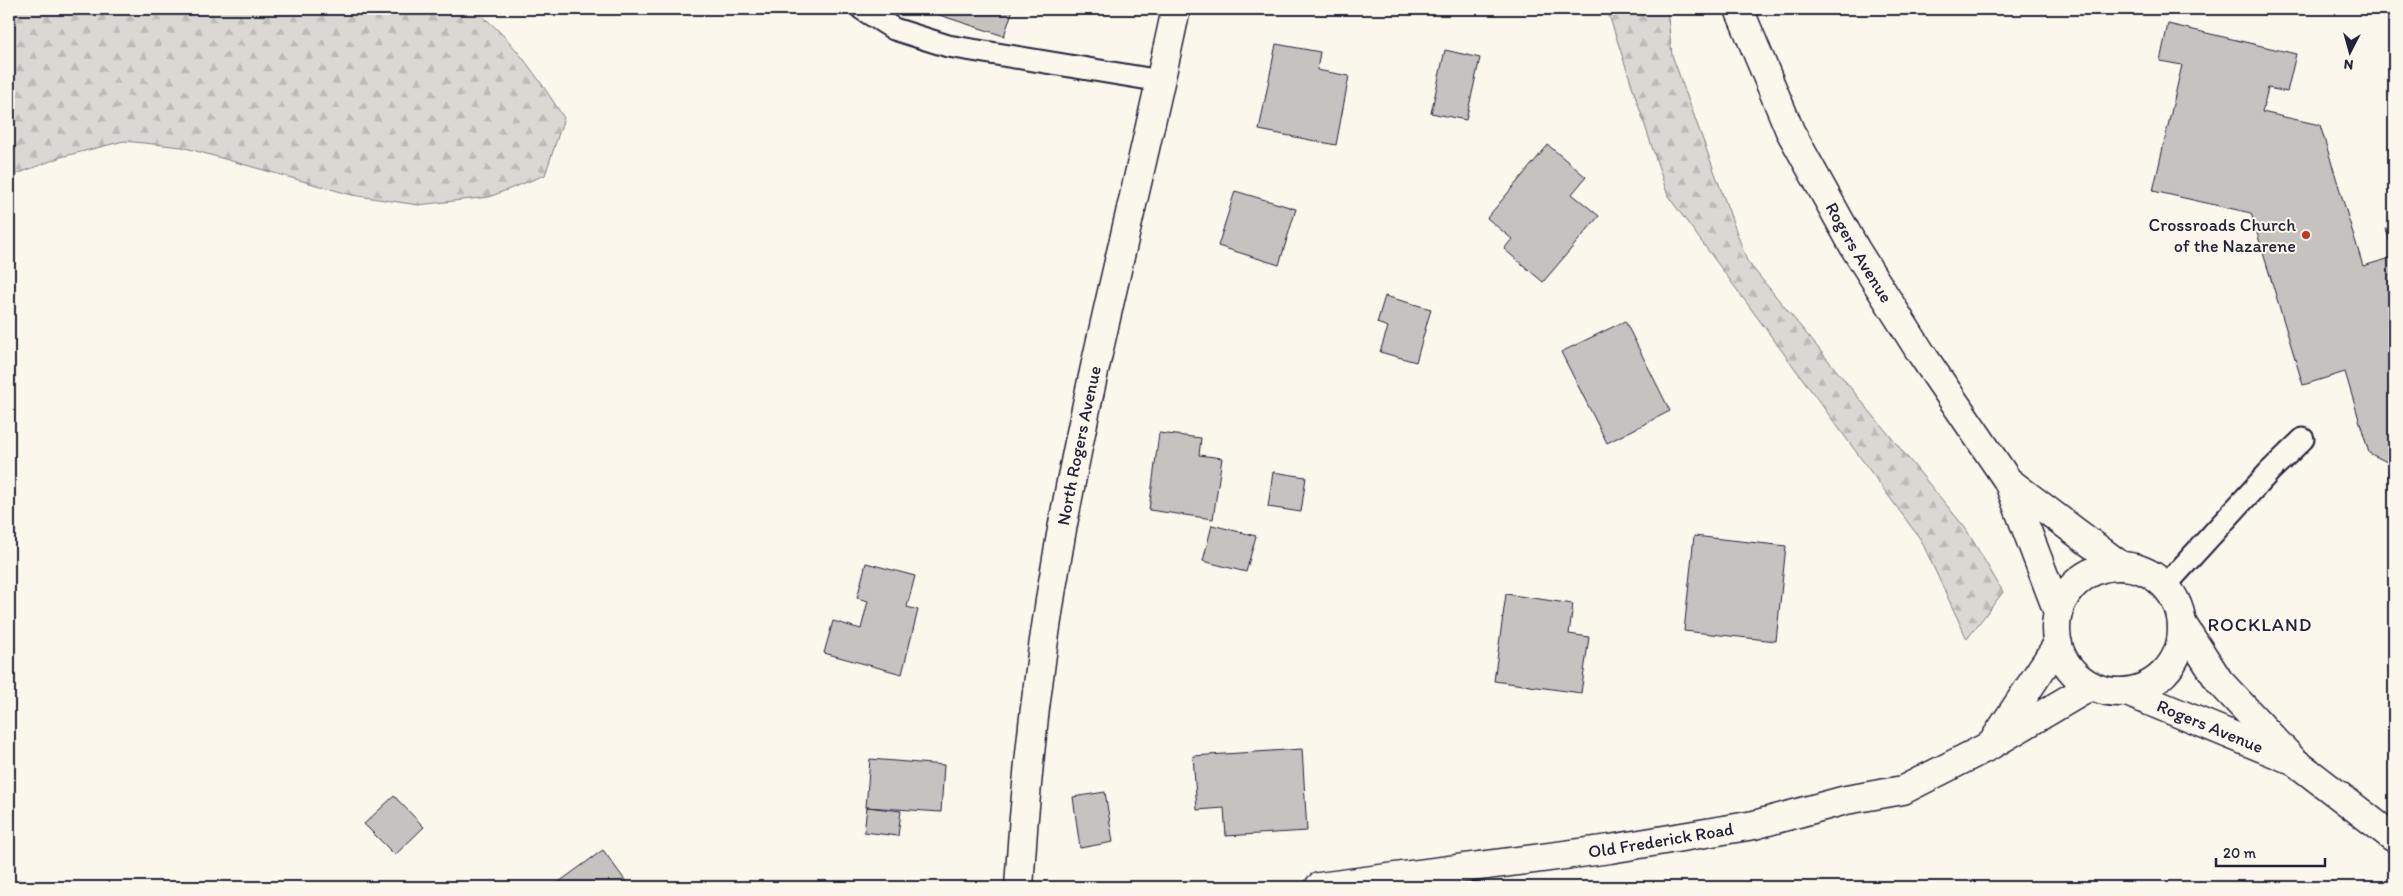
<svg xmlns="http://www.w3.org/2000/svg" width="2403" height="896" font-family="Itim,sans-serif">
  <defs>
    <pattern id="forest-firs" width="22" height="20" patternUnits="userSpaceOnUse" patternTransform="scale(1.25)"><rect width="22" height="20" fill="#dbd8d3"/><path d="M5 1l3.5 6h-7zM16 11l3.5 6h-7z" fill="#bcb9b6"/></pattern>
  </defs>
  <rect width="100%" height="100%" fill="#fbf7ec"/>
  <filter id="ink" filterUnits="userSpaceOnUse"><feTurbulence type="fractalNoise" baseFrequency=".02" numOctaves="2"/><feDisplacementMap in="SourceGraphic" scale="10" xChannelSelector="R" yChannelSelector="G"/><feConvolveMatrix kernelMatrix="1 2 1 2 8 2 1 2 1" color-interpolation-filters="sRGB"/></filter>
  <g filter="url(#ink)">
    <path fill="url(#forest-firs)" stroke="#7e7d87" d="M9 9H473C512 37 538 78 564 118L545 175 489 197 418 205 352 195 182 147 124 141 61 157 9 177Z
      M1607 9H1667L1672 55 1747 261 1966 529 2003 592 1967 639 1921 540 1668 196Z"/>
    <path fill="#c6c2c0" stroke="#22223b" d="M931 9H1013L1004 36 930 12Z
      M2168 24 2296 54 2287 92 2268 88 2262 112 2320 125 2363 266 2394 257V460L2387 462 2369 453 2345 372 2303 385 2251 213 2153 191 2182 65 2160 61Z
      M1276 44 1320 52 1317 70 1349 76 1336 145 1259 130Z
      M1445 50 1480 58 1466 120 1431 113Z
      M1548 145 1586 177 1572 194 1599 216 1543 282 1504 249 1512 239 1487 218Z
      M1235 191 1296 209 1279 265 1218 246Z
      M2394 226V255L2386 229Z
      M1385 296 1431 309 1416 362 1380 352 1388 327 1377 323Z
      M1625 321 1670 411 1607 443 1561 352Z
      M1159 433 1201 438 1199 455 1222 458 1213 519 1149 510Z
      M1273 472 1306 477 1301 512 1268 507Z
      M1212 525 1256 536 1246 572 1203 561Z
      M1694 536 1786 546 1776 641 1684 631Z
      M866 563 915 576 907 607 918 610 902 674 824 653 833 621 861 629 868 601 857 598Z
      M1506 594 1573 604 1569 634 1589 637 1581 693 1494 681Z
      M1302 749 1307 831 1226 836 1224 808 1197 810 1193 756Z
      M870 759 944 765 941 812 866 807Z
      M1105 792 1113 842 1080 848 1073 797Z
      M394 796 424 827 395 855 364 824Z
      M867 807 901 811 898 836 864 832Z
      M603 850 630 887H552Z"/>
    <g fill="none" stroke-linecap="round" stroke-linejoin="round">
      <defs>
        <path id="lane" d="M862 9 894 29 948 46 1161 81
          M2165 586 2270 471 2303 439"/>
        <g id="street">
          <path id="s1" d="M1019 887C1026 769 1040 651 1061 535 1093 358 1139 184 1176 9"/>
        </g>
        <g id="secondary">
          <path id="s2" d="M1739 9 1790 131 1856 250 1921 353 2008 481 2058 612"/>
          <path d="M2008 481 2121 566"/>
          <circle cx="2119" cy="629" r="63"/>
          <path d="M2183 625 2219 681 2294 761 2394 838"/>
          <path id="s3" d="M2127 692 2287 758"/>
          <path d="M1995 739 2058 644"/>
          <path id="s4" d="M1319 887 1610 849 1754 825 1846 800 1903 790 1991 745 2091 686"/>
        </g>
      </defs>
      <use href="#lane" stroke="#22223b" stroke-width="25"/>
      <use href="#street" stroke="#22223b" stroke-width="31"/>
      <use href="#secondary" stroke="#22223b" stroke-width="31"/>
      <use href="#lane" stroke="#fbf7ec" stroke-width="21"/>
      <use href="#street" stroke="#fbf7ec" stroke-width="28"/>
      <use href="#secondary" stroke="#fbf7ec" stroke-width="28"/>
    </g>
  </g>
  <circle fill="#c8321e" stroke="#fbf7ec" stroke-width="2" cx="2306" cy="235" r="5"/>
  <g text-anchor="middle" stroke-width="4" stroke-linejoin="round" paint-order="stroke">
    <g font-size="18" fill="#22223b" stroke="#fbf7ec" text-anchor="end">
      <text x="2296" y="231">Crossroads Church<tspan x="2296" dy="21">of the Nazarene</tspan></text>
    </g>
    <g font-size="18" fill="#22223b" stroke="#fbf7ec">
      <text dy="6" stroke="none"><textPath href="#s2" startOffset="272">Rogers Avenue</textPath></text>
      <text dy="6" stroke="none"><textPath href="#s1" startOffset="446">North Rogers Avenue</textPath></text>
      <text dy="6" stroke="none"><textPath href="#s3" startOffset="90">Rogers Avenue</textPath></text>
      <text dy="6" stroke="none"><textPath href="#s4" startOffset="345">Old Frederick Road</textPath></text>
    </g>
    <g font-size="19" letter-spacing="1" fill="#22223b" stroke="#fbf7ec">
      <text x="2260" y="631">ROCKLAND</text>
    </g>
  </g>
  <rect width="2403" height="896" fill="none" stroke="#fbf7ec" stroke-width="30"/>
  <rect x="15" y="15" width="2373" height="866" fill="none" stroke="#22223b" stroke-width="2" filter="url(#ink)"/>
  <g transform="translate(2350 52) rotate(186)" stroke="#fbf7ec" stroke-width="4" paint-order="stroke">
  <path d="M0-4L9 19L0 12L-9 19Z" fill="#22223b"/>
  <text y="-8" font-size="14" font-weight="bold" text-anchor="middle" fill="#22223b">N</text>
  </g>
  <path d="M2216 858v8h109v-8" fill="none" stroke="#22223b" stroke-width="2.5"/>
  <text x="2223" y="858" font-size="15" fill="#22223b" stroke="#fbf7ec" stroke-width="4" paint-order="stroke">20 m</text>
</svg>
